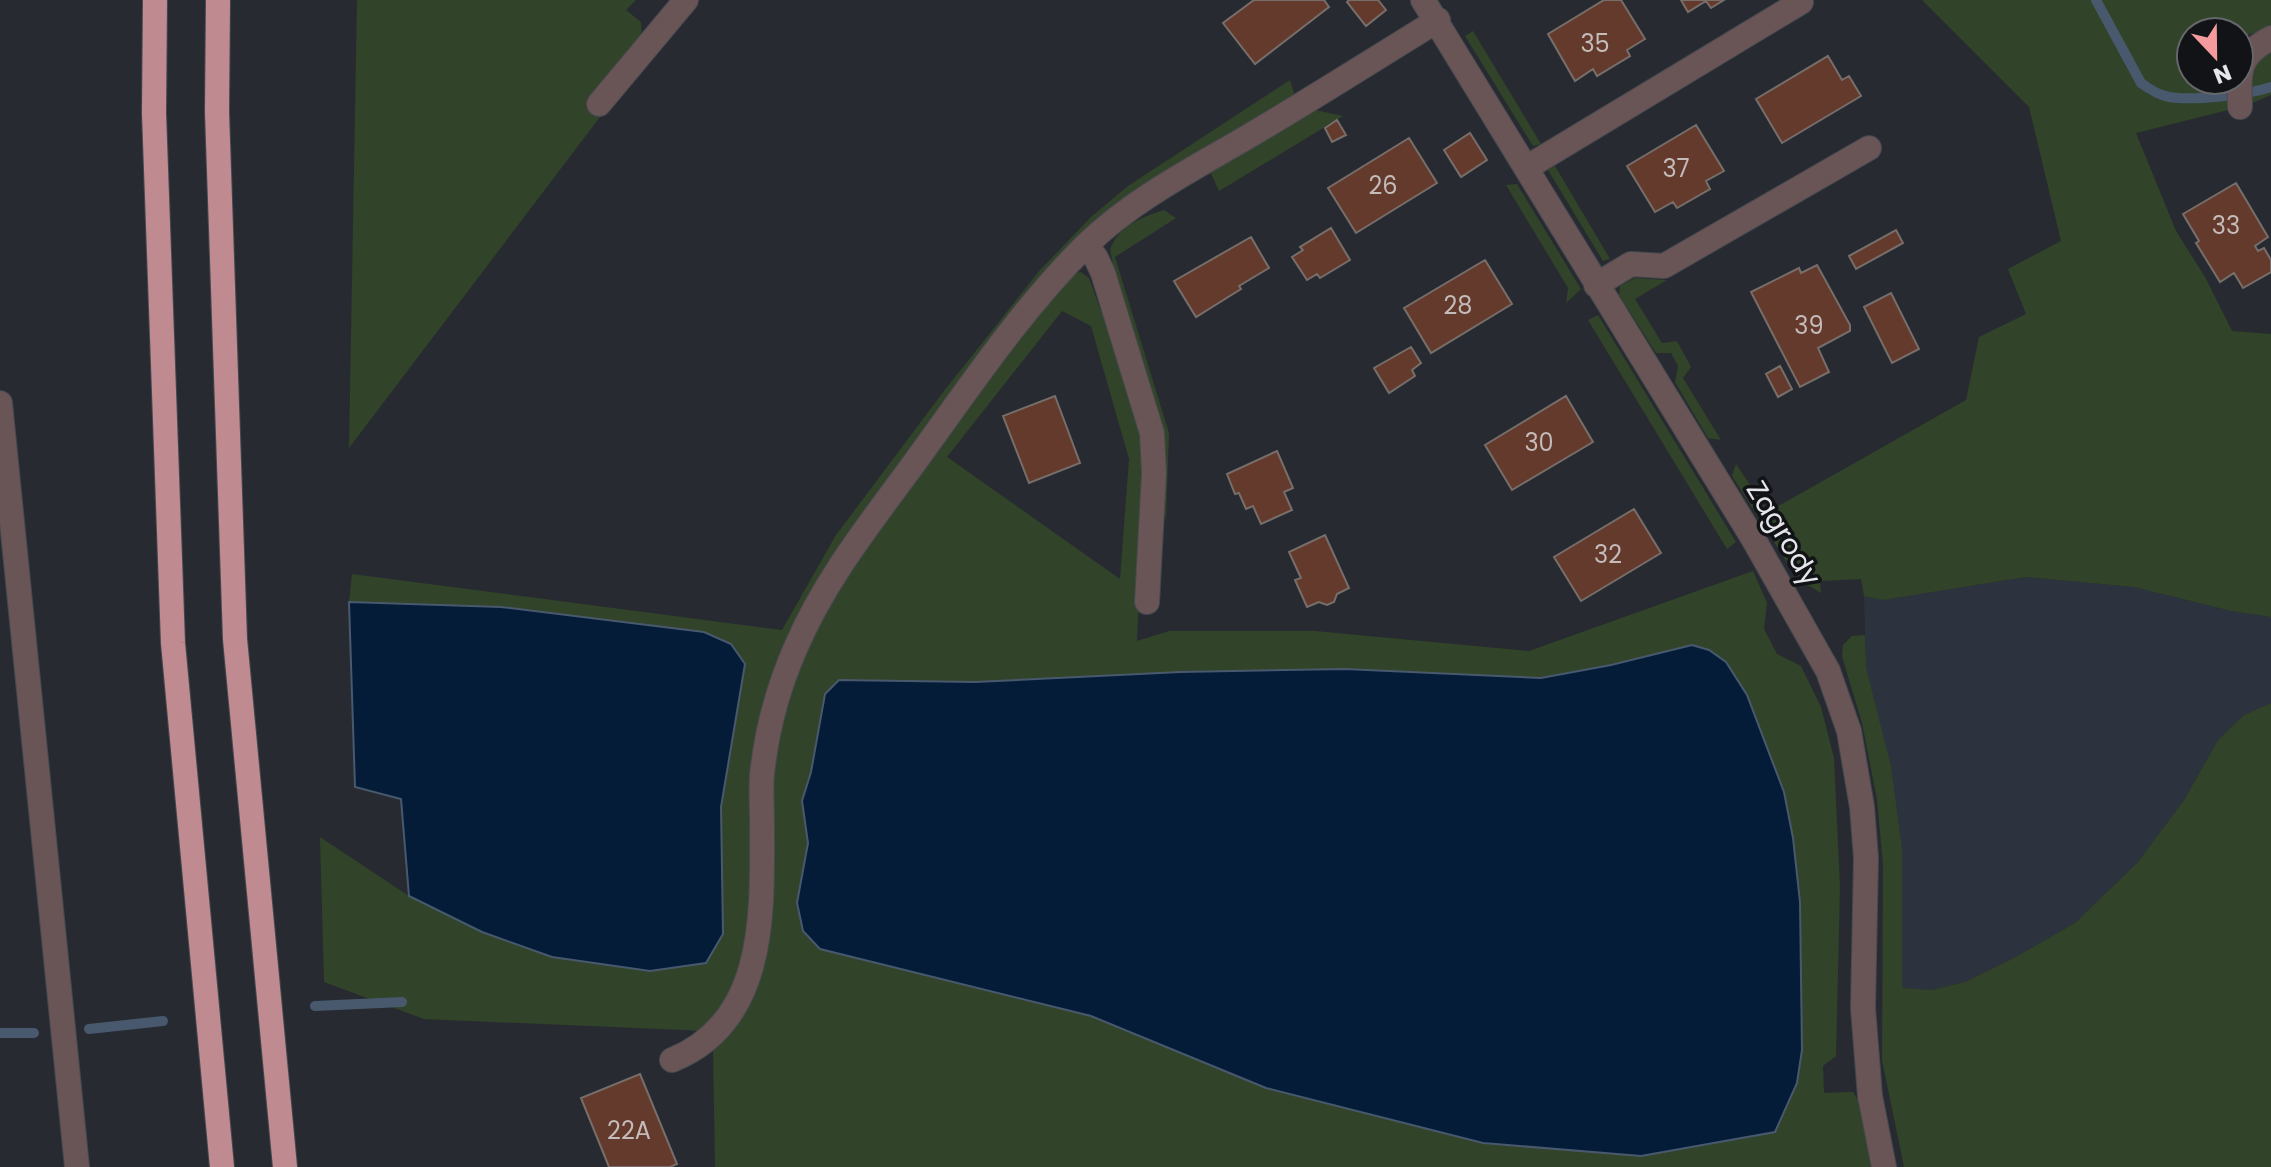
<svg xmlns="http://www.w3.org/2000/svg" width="2271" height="1167" font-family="Poppins,sans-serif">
  <rect width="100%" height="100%" fill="#272b31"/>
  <path fill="#2c333e" d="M2026 577 2134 587 2231 611 2271 617V703L2244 715 2218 740 2184 800 2138 862 2075 923 2012 959 1965 982 1932 990 1901 988 1902 848 1891 766 1866 667 1864 596 1883 600Z"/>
  <path fill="#314328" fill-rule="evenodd" d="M357 0H636L626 10 641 22 642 41 603 113 349 448Z
    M1922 0H2271V26L2259 32 2239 37V32H2191V80H2229L2232 109 2136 133 2176 231 2205 277 2232 331 2271 334V617L2231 611 2134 587 2026 577 1883 600 1864 596 1861 579 1820 581 1821 593 1804 583 1792 570 1732 476 1736 464 1768 512 1966 400 1979 337 2026 314 2008 269 2061 241 2029 107Z
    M1473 31 1541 144 1533 146 1465 36Z
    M2271 46V95L2250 104 2251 66Z
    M1290 80 1295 96 1094 227 792 641 749 945 739 980 707 1031 424 1019 324 982 320 837 409 896 723 934 721 807 745 664 501 607 349 602 352 574 782 630 836 535 944 391 1040 270 1091 217 1128 186Z
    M1315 110 1343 116 1219 191 1210 171Z
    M1555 166 1610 259 1603 261 1548 170Z
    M1517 184 1581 289 1566 303 1568 288 1506 185Z
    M1164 210 1176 218 1115 257 1169 433 1166 520 1110 250C1118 226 1142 217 1164 210Z
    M1081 272 1089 278 1133 400 1142 434 1145 471 1137 641 1169 631H1315L1529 651 1753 571 1767 603 1764 629 1777 654 1801 666 1821 707 1834 758 1840 887 1836 1056 1823 1066 1824 1093 1853 1092 1860 1103 1872 1167H715L713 1051 737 1017 772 760 791 673 866 540 1069 275ZM1062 311 1091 326 1129 459 1120 579 947 457ZM1611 665 1793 838 1800 902 1802 1050 1797 1083 1775 1132 1641 1156 1483 1143 1266 1088 1091 1016 797 903 808 843 802 801 839 680 975 682 1180 672 1345 669 1541 678Z
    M1635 278 1667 280 1635 299 1662 343 1677 341 1691 367 1683 378 1721 440 1708 438 1675 382 1678 366 1671 353H1656L1619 295 1620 286Z
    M1598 315 1736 542 1727 549 1588 320Z
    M1865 635 1866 667 1891 766 1902 848V988L1932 990 1965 982 2012 959 2075 923 2138 862 2184 800 2218 740 2244 715 2271 703V1167H1904L1882 1060 1883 865 1877 799 1862 723 1842 656 1843 645 1852 636Z"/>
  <path fill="#051c39" stroke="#48596e" stroke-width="2" d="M349 602 501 607 704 632 731 644 745 664 721 807 723 934 706 963 650 971 552 957 482 932 409 896 401 799 355 787Z
    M1692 645 1709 650 1726 662 1747 695 1784 792 1793 838 1800 902 1802 1050 1797 1083 1775 1132 1641 1156 1483 1143 1266 1088 1091 1016 820 949 803 931 797 903 808 843 802 801 811 772 825 694 839 680 975 682 1180 672 1345 669 1541 678 1611 665Z"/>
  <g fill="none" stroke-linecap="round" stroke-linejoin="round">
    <path stroke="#48596e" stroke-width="10" d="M2096 0 2141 83C2149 89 2159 95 2169 97 2194 101 2247 95 2271 87
      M315 1006 402 1002
      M89 1029 163 1021
      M0 1033H34"/>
  </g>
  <path fill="#633a2b" stroke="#776e6b" stroke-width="2" d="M1254 0H1324L1329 7 1255 64 1223 23Z
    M1349 0H1378L1386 10 1366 26 1347 2Z
    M1604 0H1621L1645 39 1627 50 1630 56 1597 76 1593 69 1575 81 1548 34Z
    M1681 0H1724L1711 8 1706 1 1688 12Z
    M1828 56 1842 80 1849 76 1861 96 1782 143 1756 99Z
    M1337 120 1346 135 1332 142 1325 128Z
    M1696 125 1724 171 1706 181 1710 189 1677 208 1673 202 1655 212 1627 166Z
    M1470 133 1487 160 1461 177 1444 150Z
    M1409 138 1437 183 1356 233 1328 188Z
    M2236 183 2268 237 2255 246 2258 251 2264 248 2271 260V272L2243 288 2234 273 2220 282 2196 243 2199 241 2183 214Z
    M1331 228 1350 260 1320 278 1317 274 1307 280 1292 257 1303 250 1300 247Z
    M1896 230 1903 243 1856 269 1849 256Z
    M1251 237 1269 268 1239 286 1241 289 1196 317 1174 281Z
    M1485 260 1512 304 1431 353 1404 308Z
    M1817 265 1850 325V331L1818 348 1829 372 1800 387 1751 292 1799 268 1801 273Z
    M1891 293 1919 349 1892 363 1864 307Z
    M1411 347 1421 363 1412 370 1415 376 1389 393 1374 368Z
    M1780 366 1792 389 1778 397 1766 374Z
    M1055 396 1080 463 1029 483 1003 416Z
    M1566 396 1593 442 1512 490 1485 445Z
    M1277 451 1293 488 1284 492 1292 510 1261 524 1253 506 1246 509 1239 493 1235 494 1227 474Z
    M1634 509 1661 553 1581 601 1554 557Z
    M1325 535 1349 588 1337 594 1334 602 1327 605 1319 602 1307 607 1295 580 1301 578 1289 552Z
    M640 1074 677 1164 670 1167H609L581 1098Z"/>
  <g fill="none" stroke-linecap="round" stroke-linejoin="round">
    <defs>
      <path id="minor" d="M1423 0 1754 540 1828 671 1849 731 1862 807 1866 858 1863 1008 1870 1096 1884 1167
        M599 104 686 0
        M2240 107C2239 71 2237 56 2271 38
        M1526 168 1801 2
        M1086 245 1096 258 1103 273 1152 433 1154 473 1147 602
        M1596 285 1631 264 1664 266 1869 148
        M0 403 77 1167
        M672 1060C769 1021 762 908 762 821 762 803 760 783 763 766 768 726 780 683 796 647 825 579 872 521 915 462 969 388 1020 311 1085 246 1131 201 1189 171 1244 139 1309 101 1373 60 1438 20"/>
      <path id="highway" d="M155 0 154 113 173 643 222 1167
        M218 0 217 112 235 639 285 1167"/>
    </defs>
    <use href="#minor" stroke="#45494f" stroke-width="26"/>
    <use href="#highway" stroke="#45494f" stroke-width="26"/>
    <use href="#minor" stroke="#695456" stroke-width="24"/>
    <use href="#highway" stroke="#bf8b90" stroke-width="24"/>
  </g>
  <g text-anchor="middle" stroke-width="7" stroke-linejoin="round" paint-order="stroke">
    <g font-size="24" fill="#c4bbba">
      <text x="1595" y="52">35</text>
      <text x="1676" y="177">37</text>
      <text x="1383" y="194">26</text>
      <text x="2226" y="234">33</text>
      <text x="1458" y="314">28</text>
      <text x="1809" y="334">39</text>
      <text x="1539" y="451">30</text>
      <text x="1608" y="563">32</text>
      <text x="629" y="1139">22A</text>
    </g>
    <g font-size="28" fill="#e4e6ea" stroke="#121316">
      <text transform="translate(1784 533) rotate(59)" y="10">Zagrody</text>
    </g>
  </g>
  <g transform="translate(2215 56) rotate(158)"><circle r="38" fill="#121316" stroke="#66676b" stroke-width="2"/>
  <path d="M0-6L14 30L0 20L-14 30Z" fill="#f59b9e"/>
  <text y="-12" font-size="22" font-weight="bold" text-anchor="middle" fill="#e4e6ea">N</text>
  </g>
</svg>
